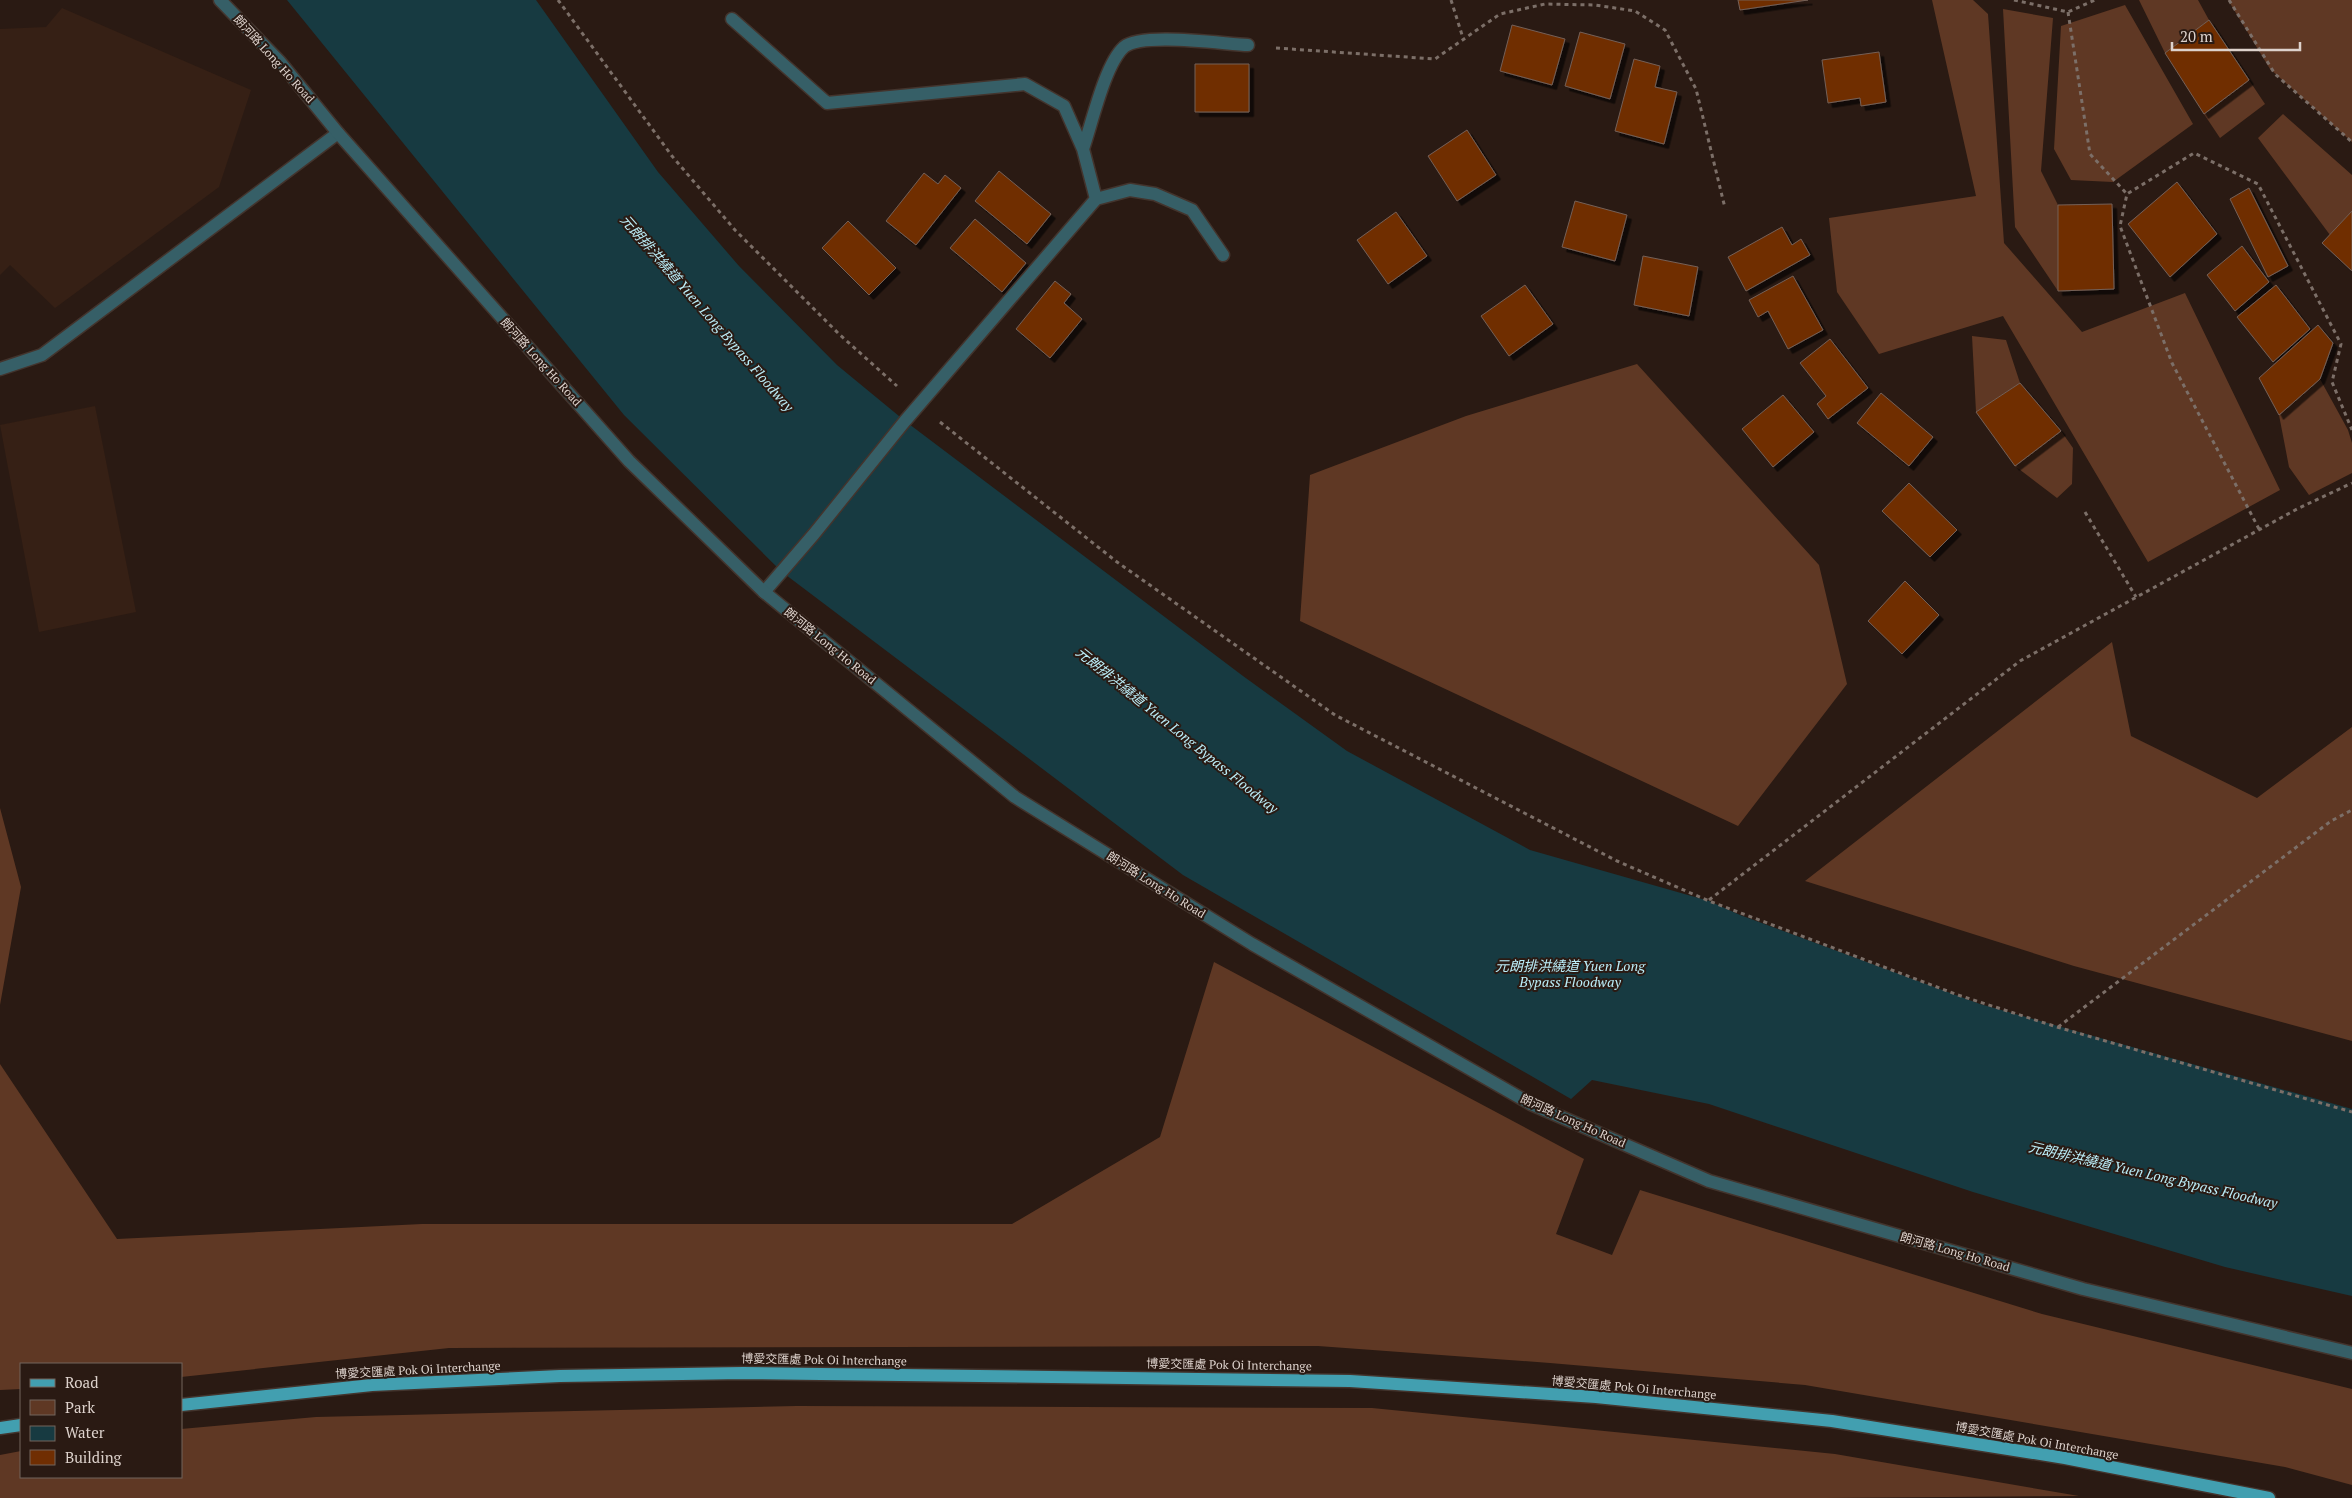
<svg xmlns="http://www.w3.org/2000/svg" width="2352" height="1498" font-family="'PT Serif','Noto Sans TC',serif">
  <defs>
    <filter id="shadow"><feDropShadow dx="4.5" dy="4.5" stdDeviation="0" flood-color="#0009"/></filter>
  </defs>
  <rect width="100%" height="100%" fill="#2a1a13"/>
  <path fill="#362015" d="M62 8 251 90 219 187 55 308 10 265 0 275V29L46 27Z
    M95 406 136 612 39 632 0 425Z"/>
  <path fill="#5f3824" d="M1932 0H1973L1988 14 2004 243 2082 332 2185 293 2280 490 2148 562 2003 316 1879 354 1837 292 1829 218 1976 196Z
    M2139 0H2198L2209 20 2165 53Z
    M2228 0H2352V142L2270 69Z
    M2125 5 2193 124 2113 182 2071 180 2054 149 2061 26Z
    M2003 9 2053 18 2041 171 2058 205V291L2015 227Z
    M2249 80 2265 104 2220 138 2204 114Z
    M2283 114 2352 175V211L2330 235 2258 138Z
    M1972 336 2006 340 2020 383 1976 412Z
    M1637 364 1819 565 1847 684 1738 826 1300 621 1310 475 1466 416Z
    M2320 379 2348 430 2352 443V473L2309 495 2289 467 2279 415Z
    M2061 431 2073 448 2072 484 2057 498 2015 466Z
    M2112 642 2131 736 2257 798 2352 727V1041L2074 966 1805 881Z
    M0 808 21 887 0 1005Z
    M1214 962 1584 1159 1556 1234 1612 1255 1640 1190 2042 1314 2352 1389V1485L2285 1467 1805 1385 1550 1363 1318 1346 449 1348 181 1377V1364H21V1389L0 1390V1064L117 1239 422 1224H1012L1160 1137Z
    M797 1406 1372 1408 1835 1454 2079 1496 1827 1498H0V1455L21 1451V1477H181V1429L316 1417Z"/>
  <path fill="#173a41" d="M287 0H536L658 172 739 266 837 365 905 421 1243 676 1347 751 1530 850 1709 901 1740 915 1980 1004 2352 1109V1296L2225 1267 1973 1192 1709 1104 1592 1080 1571 1099 1183 875 782 572 624 415Z"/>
  <path fill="#702e02" stroke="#746057" filter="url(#shadow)" d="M1738 0H1808L1740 10Z
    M2209 20 2249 80 2204 114 2165 53Z
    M1512 25 1565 39 1552 85 1500 71Z
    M1580 32 1625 44 1610 99 1565 86Z
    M1879 52 1886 102 1861 106 1860 98 1828 103 1822 60Z
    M1634 59 1660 66 1655 87 1677 92 1664 144 1615 131Z
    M1195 64H1249V112H1195Z
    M1467 130 1496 175 1457 201 1428 156Z
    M999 171 1051 214 1027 244 975 201Z
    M924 173 938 184 945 175 961 188 916 245 886 221Z
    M2177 182 2217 234 2170 277 2128 224Z
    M2249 188 2288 266 2268 277 2230 199Z
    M1575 201 1627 215 1615 261 1562 247Z
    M2112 204 2114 289 2058 291V205Z
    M2352 211V271L2322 243Z
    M1396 212 1427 256 1388 284 1357 240Z
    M975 219 1026 263 1002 292 950 248Z
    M848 221 896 268 869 295 822 248Z
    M1782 227 1792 245 1801 239 1810 255 1746 291 1728 257Z
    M2242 246 2269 282 2235 311 2207 275Z
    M1643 256 1698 267 1689 316 1634 305Z
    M1793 276 1823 330 1788 349 1768 311 1758 317 1749 300Z
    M1055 281 1071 294 1064 303 1082 319 1050 358 1016 329Z
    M1525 285 1553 324 1509 356 1481 316Z
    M2276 285 2310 329 2273 362 2237 317Z
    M2318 325 2333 343 2320 379 2279 415 2259 378Z
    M1830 339 1868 388 1828 419 1817 404 1826 396 1800 363Z
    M2020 383 2061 431 2015 466 1976 412Z
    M1881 393 1933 437 1909 466 1857 423Z
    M1783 395 1814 432 1773 467 1742 429Z
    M1909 483 1957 530 1930 557 1882 511Z
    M1905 581 1939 615 1902 654 1868 621Z"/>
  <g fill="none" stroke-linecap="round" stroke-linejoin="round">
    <defs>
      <path id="service" d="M732 19 827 103 1025 84 1064 106 1083 149 1096 199 905 421 814 534 764 592
        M1083 149C1092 123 1105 64 1124 47 1142 32 1223 44 1248 45
        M1096 199 1130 190 1155 194 1192 210 1223 255
        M0 369 42 355 338 133"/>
      <path id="minor" d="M220 0 280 62 338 133 629 461 764 592 1015 797 1252 944 1531 1104 1709 1181 2083 1289 2352 1353"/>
      <path id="primary" d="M181 1405 372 1385 560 1376 743 1373 1350 1381 1596 1397 1832 1421 2065 1458 2269 1498
        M0 1428 21 1425"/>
    </defs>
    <use href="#service" stroke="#43342d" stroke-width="15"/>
    <use href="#minor" stroke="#43342d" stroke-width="15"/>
    <use href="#primary" stroke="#43342d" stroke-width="15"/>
    <path stroke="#7c6f68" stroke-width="3" stroke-dasharray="4 4" stroke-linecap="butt" d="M558 0 672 156 735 230 840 335 897 386
      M1451 0 1463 38
      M2014 0 2068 12 2095 0
      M2229 0 2275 74 2352 142
      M2068 12 2090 154 2127 194
      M1276 48 1435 59 1500 14 1545 4 1595 5 1635 11 1665 30 1696 89 1725 208
      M940 422 1117 562 1335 715 1617 861 1709 901 1958 995 2057 1027 2352 1112
      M2085 512 2136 597
      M2259 529 2172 363 2120 226 2127 194 2194 153 2258 184 2341 344 2332 382 2352 430
      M1709 900 2020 661 2297 509 2352 483
      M2058 1027 2331 821 2352 810"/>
    <use href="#service" stroke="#365f67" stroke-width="12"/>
    <use href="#minor" stroke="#365f67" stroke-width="12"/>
    <use href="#primary" stroke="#429fb0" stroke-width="12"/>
  </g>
  <g text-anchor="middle" stroke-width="4" stroke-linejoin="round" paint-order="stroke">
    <g font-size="12" fill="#ddd2cc" stroke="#2a1a13">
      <text transform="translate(274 59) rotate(48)" y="4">朗河路 Long Ho Road</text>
      <text transform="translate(541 362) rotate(48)" y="4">朗河路 Long Ho Road</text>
      <text transform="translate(830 646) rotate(39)" y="4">朗河路 Long Ho Road</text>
      <text transform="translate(1156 885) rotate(32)" y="4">朗河路 Long Ho Road</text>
      <text transform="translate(1573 1121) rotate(24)" y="4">朗河路 Long Ho Road</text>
      <text transform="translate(1955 1252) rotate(16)" y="4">朗河路 Long Ho Road</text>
      <text transform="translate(824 1360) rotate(1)" y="4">博愛交匯處 Pok Oi Interchange</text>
      <text transform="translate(1229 1365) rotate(1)" y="4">博愛交匯處 Pok Oi Interchange</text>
      <text transform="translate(418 1370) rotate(-3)" y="4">博愛交匯處 Pok Oi Interchange</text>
      <text transform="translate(1634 1388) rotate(5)" y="4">博愛交匯處 Pok Oi Interchange</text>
      <text transform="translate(2037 1441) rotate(10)" y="4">博愛交匯處 Pok Oi Interchange</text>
    </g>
    <g font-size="14" font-style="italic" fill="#bbeef9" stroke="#2a1a13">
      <text transform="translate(707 313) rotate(49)" y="5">元朗排洪繞道 Yuen Long Bypass Floodway</text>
      <text transform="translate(1177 730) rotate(39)" y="5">元朗排洪繞道 Yuen Long Bypass Floodway</text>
      <text x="1570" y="971">元朗排洪繞道 Yuen Long<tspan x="1570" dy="16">Bypass Floodway</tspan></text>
      <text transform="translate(2153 1175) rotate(13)" y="5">元朗排洪繞道 Yuen Long Bypass Floodway</text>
    </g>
  </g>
  <rect x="20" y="1363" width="162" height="115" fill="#2a1a13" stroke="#72645d"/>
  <rect x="30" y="1379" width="25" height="8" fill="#429fb0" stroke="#72645d"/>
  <text x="65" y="1388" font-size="15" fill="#ddd2cc">Road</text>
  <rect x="30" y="1400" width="25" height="15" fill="#5f3824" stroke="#72645d"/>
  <text x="65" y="1413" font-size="15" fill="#ddd2cc">Park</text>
  <rect x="30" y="1426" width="25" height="15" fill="#173a41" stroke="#72645d"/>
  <text x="65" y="1438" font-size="15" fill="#ddd2cc">Water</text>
  <rect x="30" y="1450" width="25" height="15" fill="#702e02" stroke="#72645d"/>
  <text x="65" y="1463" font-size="15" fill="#ddd2cc">Building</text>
  <path d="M2172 42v8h128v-8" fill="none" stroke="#ddd2cc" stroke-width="2.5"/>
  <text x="2180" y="42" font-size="15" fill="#ddd2cc" stroke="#2a1a13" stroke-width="4" paint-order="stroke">20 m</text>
</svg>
